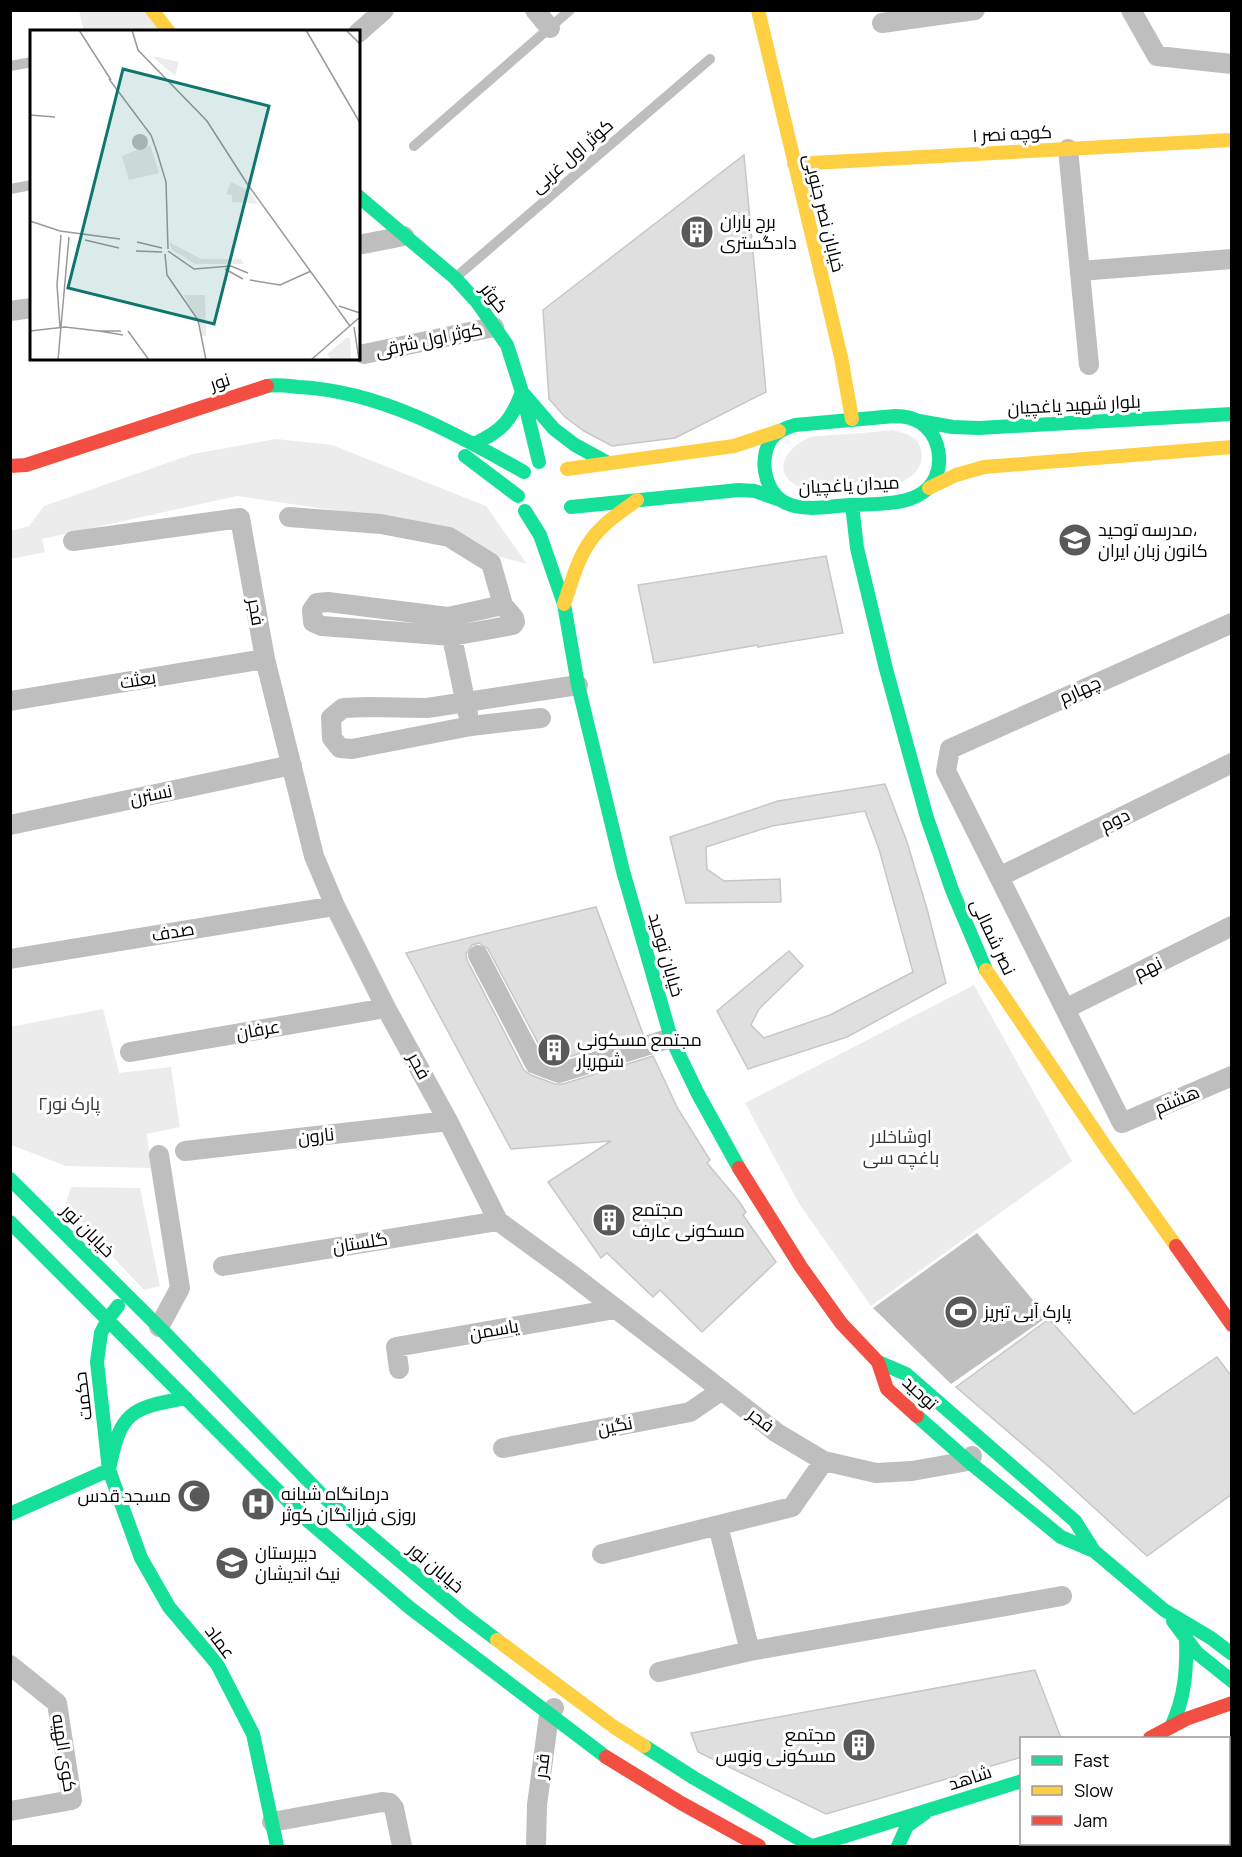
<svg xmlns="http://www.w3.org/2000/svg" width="1242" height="1857" font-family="Manrope,Cairo,sans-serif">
  <rect width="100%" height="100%" fill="#fff"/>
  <path fill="#ececec" d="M79 11H148L167 31H84Z
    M893 430C906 434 918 436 921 450 930 486 863 495 838 495 825 495 805 492 794 484 772 469 788 448 806 439 814 435 825 436 833 435 853 434 873 432 893 430Z
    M276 439 332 445 486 506 527 564 493 555 421 523 237 496 42 539 45 552 11 559V531L29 526 44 506 193 454Z
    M974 985 1072 1161 871 1306 800 1205 745 1103Z
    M103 1009 119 1073 171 1067 180 1127 147 1134 151 1168 66 1166 11 1145 10 1027Z
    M71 1187 140 1188 160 1286 144 1290 65 1206Z"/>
  <path fill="#bfbfbf" d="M977 1233 1047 1317 951 1384 873 1308Z"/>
  <path fill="#dfdfdf" stroke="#c7c7c7" stroke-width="1.5" d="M744 155 766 392 675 438 612 446 584 431 565 417 549 399 543 310Z
    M826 556 843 633 758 647V645L654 663 638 585Z
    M885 784 907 842 927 909 946 983 847 1037 748 1069 717 1011 789 951 803 966 759 1009 751 1025 764 1038 830 1015 913 972 879 849 865 811 772 826 706 847 707 869 724 881 780 879 781 902 686 903 670 837 778 801Z
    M596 907 643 1034 559 1060 544 1054 488 949 479 943 472 945 466 954 467 960 524 1070 531 1075 555 1084H563L653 1056 678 1109 710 1160 707 1163 738 1200 746 1212 743 1215 776 1262 702 1332 660 1290 653 1297 607 1253 601 1258 548 1182 611 1141 511 1149 406 953Z
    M1049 1319 1134 1414 1217 1357 1232 1377V1494L1147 1556 1055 1472 956 1387Z
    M1035 1670 1061 1738H1022V1757L826 1814 698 1752 691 1733Z"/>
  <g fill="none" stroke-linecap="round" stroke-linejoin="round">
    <path stroke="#bebebe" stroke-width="10" d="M10 66 32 62
      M414 146 570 10
      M10 189 32 185
      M455 278 710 59"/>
    <path stroke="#bebebe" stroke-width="20" d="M535 10 550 28
      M1131 10 1157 56 1232 64
      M882 23 975 10
      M358 33 384 10
      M1068 149 1089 365
      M358 245 404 236
      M1080 271 1232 259
      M10 311 32 308
      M364 354 494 327
      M289 517 381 524 449 537 491 563 503 605
      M73 541 240 518 265 659 314 856 335 906 386 1008 448 1121 498 1221 571 1274 777 1433 824 1461 876 1473 912 1471 968 1461 972 1456
      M328 602 448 617 503 605 514 618 515 622 513 625 452 636 322 626 313 622 312 610 317 603Z
      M449 623 468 714
      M1232 623 950 749 946 771 1122 1123 1232 1076
      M10 701 265 659
      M541 718 471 726 352 749 340 748 332 738 331 718 343 708 369 707 427 708 578 685
      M10 825 292 765
      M999 877 1232 763
      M478 955 535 1064 559 1073 671 1038
      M10 959 335 906
      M1065 1009 1232 926
      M130 1052 386 1008
      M185 1151 448 1121
      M159 1155 180 1288 159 1327
      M223 1266 498 1221
      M399 1369 396 1347 615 1309
      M503 1448 690 1412 722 1390
      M718 1526 750 1651
      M602 1554 792 1507 824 1461
      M10 1665 57 1703 72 1800 10 1811
      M659 1672 750 1651 1062 1596
      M272 1822 382 1802 390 1803 394 1808 402 1846
      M1228 1823 1232 1822
      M1164 1844 1167 1846
      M536 1846 537 1805 549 1715 554 1708"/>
    <path stroke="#16e098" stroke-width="14" d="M358 196 455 278 477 302 507 345 522 392 539 462
      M267 386C277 384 288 386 299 387 380 391 455 433 524 472
      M895 416C915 416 930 424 937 445 940 455 940 466 936 476 923 508 878 503 850 505 830 506 805 512 786 503 763 493 757 452 775 435 781 429 787 428 795 425Z
      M919 421 953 427 979 428 1232 414
      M474 444C502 431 511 421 522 392L554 429 575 445 608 463
      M465 456 518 496
      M852 505 857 548 886 669 927 818 952 890 986 970
      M571 507 739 490 755 491 780 500
      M525 511 540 535 564 604 578 685 623 871 671 1038 698 1094 739 1168
      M10 1179 168 1336 325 1498 464 1615 497 1640
      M10 1222 307 1520 410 1608 606 1757
      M118 1306 108 1319 101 1333 97 1362 109 1470C120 1412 130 1408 186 1398
      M878 1362 906 1374 1075 1521 1094 1551
      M917 1416 968 1461 1061 1537 1094 1551 1164 1610 1211 1638 1232 1654
      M10 1514 109 1470 141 1558 169 1607 217 1664 253 1734 277 1846
      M1173 1621 1197 1653 1232 1681
      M1171 1727C1185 1698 1187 1670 1186 1638
      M644 1746 694 1778 811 1846
      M813 1846 1022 1781
      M898 1846 907 1826 925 1813"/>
    <path stroke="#ffcf43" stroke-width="14" d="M152 10 169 32
      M758 10 841 357 852 419
      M794 164 1232 140
      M567 469 734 446 779 431
      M929 488 956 475 984 467 1232 447
      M564 604C572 582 577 559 591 540 603 523 621 512 637 500
      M986 970 1107 1149 1176 1246
      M497 1640 614 1727 644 1746"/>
    <path stroke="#f24e42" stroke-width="14" d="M10 466 26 465 267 386
      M739 1168 801 1267 841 1323 878 1362 887 1389 917 1416
      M1176 1246 1232 1325
      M1150 1738 1186 1719 1232 1703
      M606 1757 681 1803 759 1846"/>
  </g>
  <defs>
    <symbol id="building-disc" viewBox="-11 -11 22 22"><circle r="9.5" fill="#595959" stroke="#fff"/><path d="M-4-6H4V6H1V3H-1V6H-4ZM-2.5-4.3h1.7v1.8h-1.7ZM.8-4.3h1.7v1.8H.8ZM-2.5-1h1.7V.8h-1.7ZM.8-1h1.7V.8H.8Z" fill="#fff"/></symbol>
    <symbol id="school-disc" viewBox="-11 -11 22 22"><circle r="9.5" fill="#595959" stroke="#fff"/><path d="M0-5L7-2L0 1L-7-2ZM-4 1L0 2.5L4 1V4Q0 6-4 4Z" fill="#fff"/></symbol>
    <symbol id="stadium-disc" viewBox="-11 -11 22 22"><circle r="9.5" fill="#595959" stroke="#fff"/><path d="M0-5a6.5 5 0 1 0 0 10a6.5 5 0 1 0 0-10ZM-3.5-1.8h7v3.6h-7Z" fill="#fff"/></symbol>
    <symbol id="mosque-disc" viewBox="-11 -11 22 22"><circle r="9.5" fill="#595959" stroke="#fff"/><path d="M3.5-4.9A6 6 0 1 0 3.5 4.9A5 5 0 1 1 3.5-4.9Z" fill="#fff"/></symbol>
    <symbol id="hospital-disc" viewBox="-11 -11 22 22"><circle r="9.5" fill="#595959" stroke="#fff"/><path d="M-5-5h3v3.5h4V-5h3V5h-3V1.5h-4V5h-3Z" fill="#fff"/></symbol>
  </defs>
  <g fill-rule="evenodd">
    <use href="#building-disc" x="678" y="213" width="38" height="38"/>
    <use href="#school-disc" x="1056" y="521" width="38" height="38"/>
    <use href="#building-disc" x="535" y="1031" width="38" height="38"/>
    <use href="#building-disc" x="590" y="1201" width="38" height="38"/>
    <use href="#stadium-disc" x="942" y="1293" width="38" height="38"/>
    <use href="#mosque-disc" x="175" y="1477" width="38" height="38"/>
    <use href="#hospital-disc" x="239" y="1485" width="38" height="38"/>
    <use href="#school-disc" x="213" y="1544" width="38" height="38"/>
    <use href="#building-disc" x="840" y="1726" width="38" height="38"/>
  </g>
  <g text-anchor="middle" stroke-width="6" stroke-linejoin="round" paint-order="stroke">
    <g font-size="18" fill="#000" stroke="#fff">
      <text transform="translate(1012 134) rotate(-3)" y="6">کوچه نصر ۱</text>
      <text transform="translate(572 156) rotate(-41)" y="6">کوثر اول غربی</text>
      <text transform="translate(824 213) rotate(76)" y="6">خیابان نصر جنوبی</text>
      <text transform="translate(494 298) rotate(52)" y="6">کوثر</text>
      <text transform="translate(429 340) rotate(-12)" y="6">کوثر اول شرقی</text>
      <text transform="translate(220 382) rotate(-18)" y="6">نور</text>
      <text transform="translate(1074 405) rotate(-3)" y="6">بلوار شهید یاغچیان</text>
      <text transform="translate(849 485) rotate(-3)" y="6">میدان یاغچیان</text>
      <text transform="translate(256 612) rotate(80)" y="6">فجر</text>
      <text transform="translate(138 680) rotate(-9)" y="6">بعثت</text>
      <text transform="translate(1080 690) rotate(-24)" y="6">چهارم</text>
      <text transform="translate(151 795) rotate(-12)" y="6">نسترن</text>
      <text transform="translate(1115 820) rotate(-26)" y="6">دوم</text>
      <text transform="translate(173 932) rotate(-9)" y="6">صدف</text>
      <text transform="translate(993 937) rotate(65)" y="6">نصر شمالی</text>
      <text transform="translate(666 955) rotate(74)" y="6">خیابان توحید</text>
      <text transform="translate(1148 968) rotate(-26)" y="6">نهم</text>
      <text transform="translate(258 1030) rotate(-10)" y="6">عرفان</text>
      <text transform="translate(419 1066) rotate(62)" y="6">فجر</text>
      <text transform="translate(1177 1100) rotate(-23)" y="6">هشتم</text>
      <text transform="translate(316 1136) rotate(-6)" y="6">نارون</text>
      <text transform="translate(88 1231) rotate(45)" y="6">خیابان نور</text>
      <text transform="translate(360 1243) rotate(-9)" y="6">گلستان</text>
      <text transform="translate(494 1330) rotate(-10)" y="6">یاسمن</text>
      <text transform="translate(920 1393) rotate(43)" y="6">توحید</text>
      <text transform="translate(83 1396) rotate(-97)" y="6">حکمت</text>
      <text transform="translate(761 1420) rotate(37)" y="6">فجر</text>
      <text transform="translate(615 1426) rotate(-11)" y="6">نگین</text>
      <text transform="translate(436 1568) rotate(40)" y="6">خیابان نور</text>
      <text transform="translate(220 1642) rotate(53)" y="6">عماد</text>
      <text transform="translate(64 1753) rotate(81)" y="6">کوی الهیه</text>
      <text transform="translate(542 1766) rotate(-83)" y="6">قدر</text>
      <text transform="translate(970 1778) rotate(-18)" y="6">شاهد</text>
    </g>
    <g font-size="18" fill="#000" stroke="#fff" text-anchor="start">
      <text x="720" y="228">برج باران<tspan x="720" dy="21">دادگستری</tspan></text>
      <text x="1098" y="536">مدرسه توحید،<tspan x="1098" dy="21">کانون زبان ایران</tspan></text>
      <text x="577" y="1046">مجتمع مسکونی<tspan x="577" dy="21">شهریار</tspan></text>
      <text x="632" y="1216">مجتمع<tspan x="632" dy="21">مسکونی عارف</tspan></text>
      <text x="984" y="1318">پارک آبی تبریز</text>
      <text x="281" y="1500">درمانگاه شبانه<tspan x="281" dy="21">روزی فرزانگان کوثر</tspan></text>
      <text x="171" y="1502" text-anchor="end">مسجد قدس</text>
      <text x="255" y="1559">دبیرستان<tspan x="255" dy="21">نیک اندیشان</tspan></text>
      <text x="836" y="1741" text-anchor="end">مجتمع<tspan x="836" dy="21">مسکونی ونوس</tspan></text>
    </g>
    <g font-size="18" fill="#333" stroke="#fff">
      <text x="69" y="1110">پارک نور۲</text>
      <text x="901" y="1143">اوشاخلار<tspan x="901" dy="21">باغچه سی</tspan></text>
    </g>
  </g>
  <g transform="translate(30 30)">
    <rect width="330" height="330" fill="#fff"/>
    <path d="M122 26 149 32 145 46ZM120 115 129 143 99 150 92 126ZM201 152 219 161 228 174 202 172V165L196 164ZM139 212 171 229H211L214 234H165L142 220ZM154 265H175L176 306H170L169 295ZM316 308H320L321 330H302L297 324Z" fill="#ececec"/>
    <path d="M102 112a8 8 0 1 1 16 0a8 8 0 1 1-16 0Z" fill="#bfbfbf"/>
    <path fill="none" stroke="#999" stroke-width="1.5" d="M49 0 81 50M102 0 108 20 177 91 218 155 320 296M276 0 330 93M316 0 330 14M79 49 121 105 127 122 136 152 138 219M0 85 25 87M0 191 30 201 90 209M55 210 89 218M107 212 132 218M106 221 132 222M138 221 164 239 201 236 218 243M135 224 137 245 168 290 176 330M195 239 213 249M220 250 250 255 281 241M309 276 330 283M30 297 27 255 31 205M324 297 329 330M0 301 35 297 69 301M91 301H69L93 305M98 301 119 330M28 330 39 207M281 330 330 287"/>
    <path fill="#0f766e" fill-opacity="0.15" stroke="#0f766e" stroke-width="3" d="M93 39 239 76 184 294 38 258Z"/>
    <rect width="330" height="330" fill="none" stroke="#000" stroke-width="3"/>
  </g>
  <rect width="1242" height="1857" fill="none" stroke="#000000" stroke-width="24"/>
  <rect x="1020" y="1737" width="210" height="108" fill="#ffffff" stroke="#999999" stroke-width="1.5"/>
  <rect x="1032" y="1756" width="30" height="9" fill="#16e098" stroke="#999999" stroke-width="1.5"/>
  <text x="1074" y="1767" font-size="18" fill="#000000">Fast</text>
  <rect x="1032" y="1786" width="30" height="9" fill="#ffcf43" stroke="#999999" stroke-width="1.5"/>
  <text x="1074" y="1797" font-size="18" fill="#000000">Slow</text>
  <rect x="1032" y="1816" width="30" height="9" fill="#f24e42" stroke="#999999" stroke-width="1.5"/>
  <text x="1074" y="1827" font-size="18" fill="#000000">Jam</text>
</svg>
